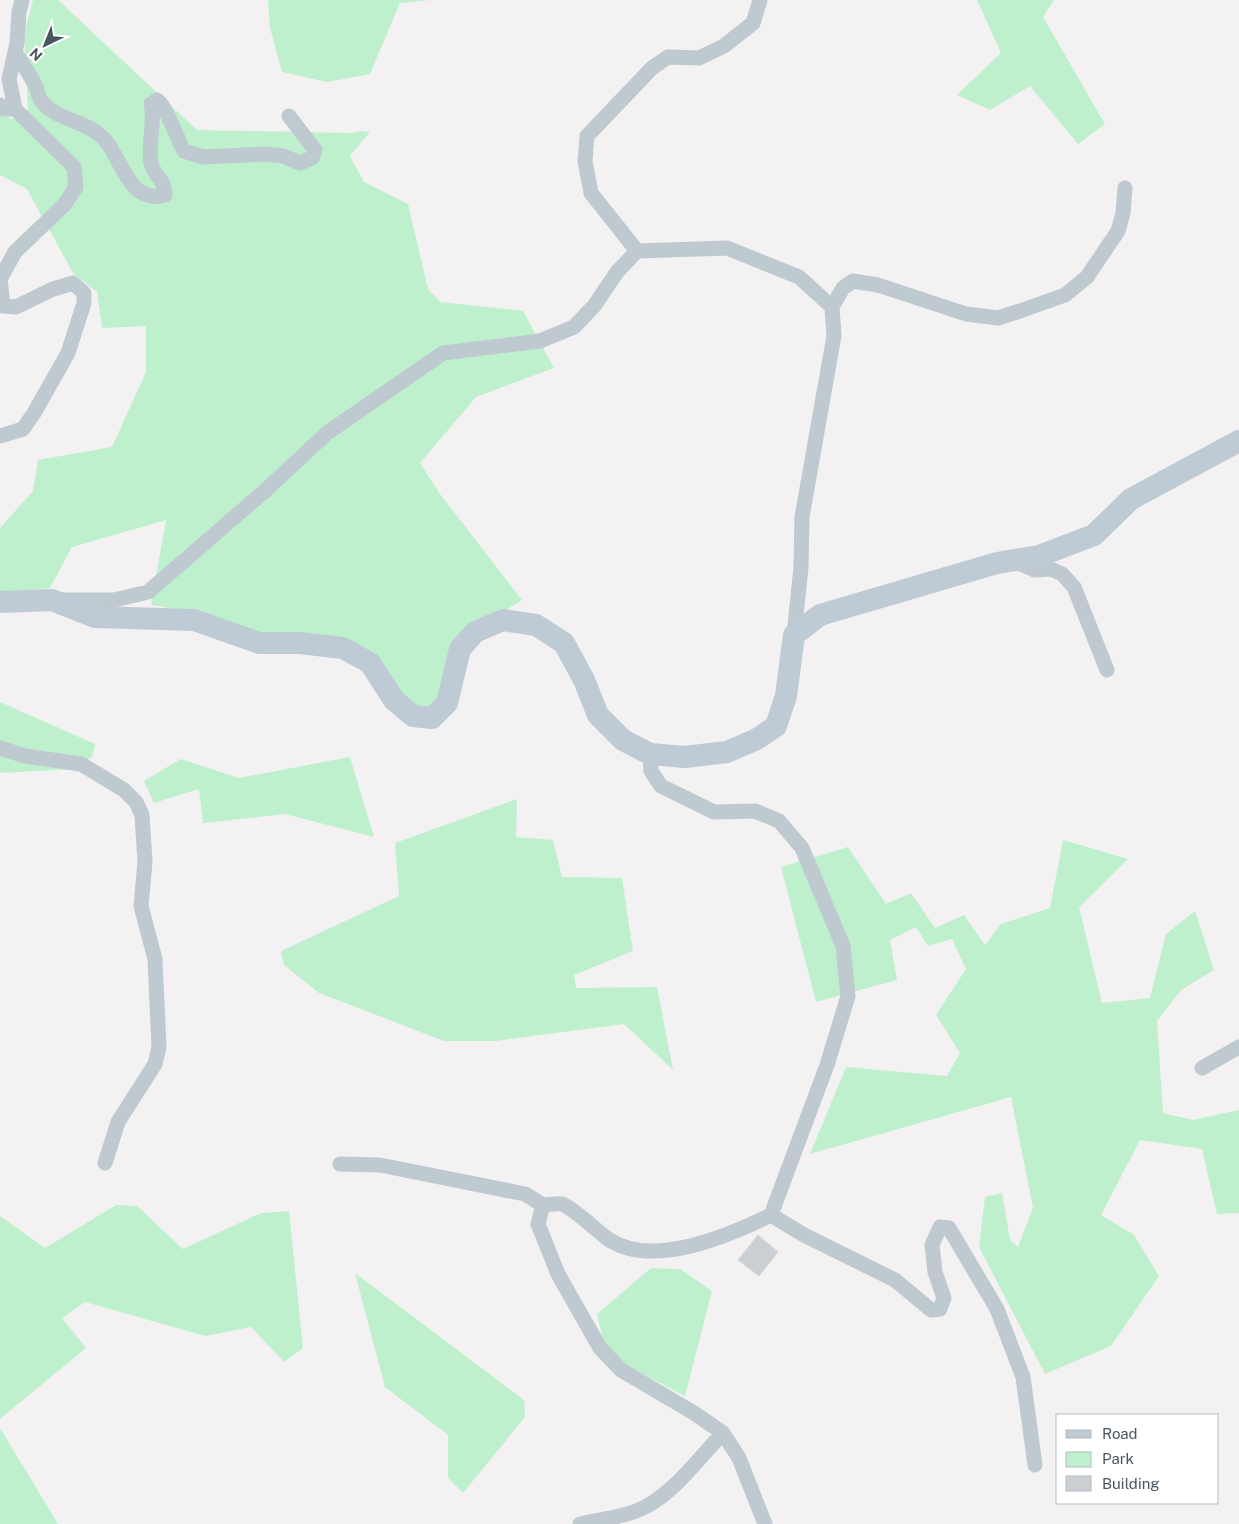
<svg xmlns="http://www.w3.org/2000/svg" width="1239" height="1524" font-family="'Public Sans',sans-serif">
  <rect width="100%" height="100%" fill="#f3f1f1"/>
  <path fill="#bff0ce" d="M33 0H58L197 130 353 133 361 131 370 132 350 156 364 182 408 204 428 289 440 302 523 311 554 368 476 397 420 463 440 494 522 600 460 639 442 697 427 711 404 700 361 649 264 636 210 615 151 605 166 520 72 547 50 588 0 593V528L33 491 38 460 112 447 146 372V326L102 328 97 292 73 273 27 189 0 175V113L12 119 28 109 24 34Z
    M268 0H430L400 3 370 74 327 82 282 72 270 28Z
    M977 0H1054L1043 17 1105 124 1078 144 1030 86 990 110 957 95 1001 53Z
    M0 702 95 744 92 757 74 769 0 773Z
    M350 757 374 837 285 814 203 823 199 789 154 803 144 781 181 759 239 778Z
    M517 799 516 837 553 840 562 877 622 878 633 951 574 975 576 988 657 987 673 1070 624 1024 495 1041H444L319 993 284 965 281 951 399 896 395 843Z
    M1063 840 1128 859 1079 907 1102 1003 1150 998 1166 934 1195 911 1214 970 1181 990 1157 1021 1163 1113 1193 1120 1239 1110V1213L1217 1214 1202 1149 1140 1140 1101 1215 1134 1235 1159 1276 1111 1346 1045 1374 979 1247 985 1197 1002 1193 1010 1240 1018 1247 1033 1208 1011 1097 810 1154 846 1067 947 1076 960 1053 936 1015 966 969 952 939 928 946 916 927 890 940 897 980 816 1002 781 867 848 847 886 904 911 893 935 928 964 915 985 945 1001 924 1050 908Z
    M116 1205 137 1206 183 1249 261 1213 289 1211 303 1348 284 1362 251 1327 205 1336 85 1302 62 1318 86 1348 0 1419V1216L45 1248Z
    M651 1268 680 1269 712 1291 685 1396 627 1366 604 1345 597 1314Z
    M355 1273 524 1400 525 1417 463 1493 448 1478V1435L385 1387Z
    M0 1428 58 1524H0Z"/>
  <path fill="#cbced3" stroke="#d5d7dc" d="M758 1235 778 1252 759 1276 738 1260Z"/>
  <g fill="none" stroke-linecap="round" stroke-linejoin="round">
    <path stroke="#bec9d0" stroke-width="15" d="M15 52C22 63 30 74 35 85 38 91 38 98 43 103 59 121 87 120 105 140 122 159 129 205 165 195 165 178 154 177 151 163 147 144 156 123 151 104L157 100C165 104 178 140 184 151L203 157 264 154 283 156 300 163 312 158 315 150 289 116
      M0 105 4 109H15L9 79 17 43 19 12 22 0
      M637 251 591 193 585 161 587 136 652 68 668 57 699 58 724 46 753 23 760 0
      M832 307 843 288 853 281 878 285 966 314 998 318 1020 311 1065 295 1087 277 1118 231 1123 213 1125 188
      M0 436 23 429 34 413 68 353 84 303V293L73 283 53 289 16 307 3 306 0 279 15 252 64 205 76 187 74 167 15 109
      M1014 561 1035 570 1051 569 1062 574 1074 587 1107 670
      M61 600H114L148 592 267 489 327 433 443 353 540 341 574 327 594 306 617 272 637 251 727 248 799 277 832 307 834 336 802 517 801 567 794 635
      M0 748 25 756 81 764 124 790 136 802 142 815 145 862 141 906 155 959 159 1047 155 1064 118 1122 105 1163
      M650 754 651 771 661 786 714 812 755 811 779 821 802 848 843 946 848 996 827 1065 771 1215C728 1236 652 1269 608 1239 597 1231 572 1207 562 1204 557 1203 548 1205 543 1205L538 1224 558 1274 600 1348 621 1370 694 1413 723 1433 739 1458 765 1524
      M1202 1068 1239 1047
      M340 1164 380 1165 525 1194 543 1205
      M771 1215 804 1235 895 1280 931 1310 940 1309 944 1298 935 1272 932 1245 940 1227 949 1228 997 1309 1023 1377 1035 1465
      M580 1524C602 1519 627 1517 647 1506 676 1490 700 1457 723 1433"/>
    <path stroke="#becbd4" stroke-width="22" d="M0 602 52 600 95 617 194 620 259 643H300L343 648 370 663 394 700 413 716 432 718 447 703 460 649 475 632 503 620 536 625 564 643 584 680 598 715 623 740 650 754 685 757 727 752 757 739 776 726 786 696 794 635 820 615 997 563 1039 556 1094 535 1131 499 1239 441"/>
  </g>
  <rect x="1056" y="1414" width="162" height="90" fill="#ffffff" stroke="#b6bbbf"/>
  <rect x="1066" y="1430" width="25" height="8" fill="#becbd4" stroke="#b6bbbf"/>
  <text x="1102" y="1439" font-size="15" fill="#48565f">Road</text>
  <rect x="1066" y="1452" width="25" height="15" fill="#bff0ce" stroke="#b6bbbf"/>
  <text x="1102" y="1464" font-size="15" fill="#48565f">Park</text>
  <rect x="1066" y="1476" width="25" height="15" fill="#cbced3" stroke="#b6bbbf"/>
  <text x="1102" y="1489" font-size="15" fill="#48565f">Building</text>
  <g transform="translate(45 45) rotate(223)" stroke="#ffffff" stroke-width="4" paint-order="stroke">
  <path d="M0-4L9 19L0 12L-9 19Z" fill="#48565f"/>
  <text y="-8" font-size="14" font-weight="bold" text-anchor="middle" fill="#48565f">N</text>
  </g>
</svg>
